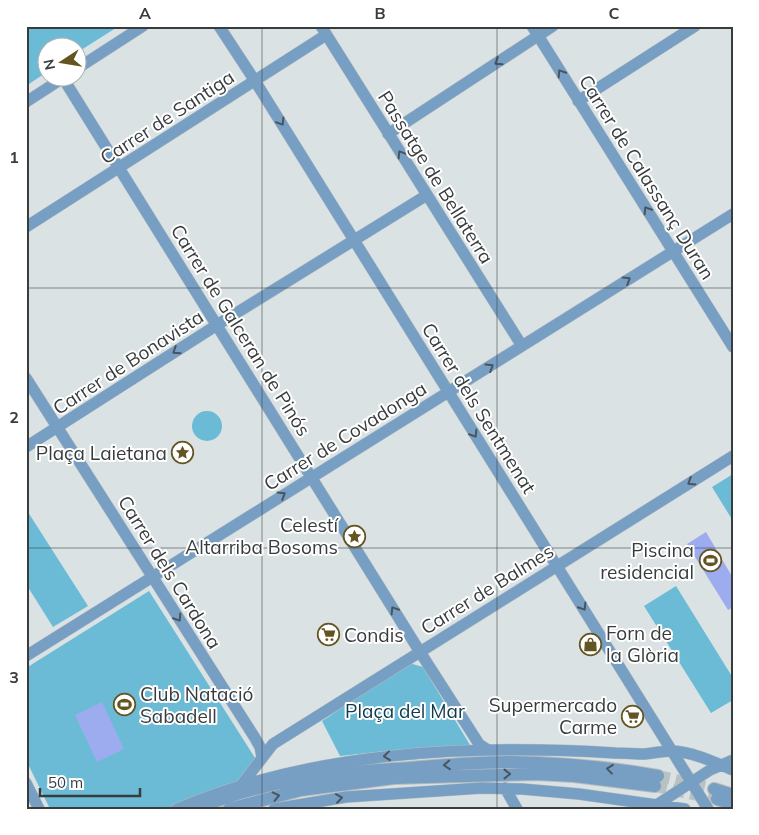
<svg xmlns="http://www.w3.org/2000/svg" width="759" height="835" font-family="Mulish,sans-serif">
  <rect width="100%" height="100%" fill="#dae2e4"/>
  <path fill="#6bbbd6" d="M26 26H119L78 52V48H48L47 72 26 86Z
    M192 426a15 15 0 1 1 30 0a15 15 0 1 1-30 0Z
    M733 474V521L712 487Z
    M26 509 88 606 53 627 26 584Z
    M676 586 733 678V700L711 713 644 606Z
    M149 591 257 761 242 784 174 809H50L26 760V668Z
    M409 663 423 667 470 745 396 750 340 756 322 721Z"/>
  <path fill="#9cacef" d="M706 532 733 578V607L728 610 687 544Z
    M102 702 124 749 97 762 75 715Z"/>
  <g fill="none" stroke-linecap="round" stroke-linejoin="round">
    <path stroke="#bac1c3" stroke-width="12" stroke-dasharray="12 6" stroke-linecap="butt" d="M658 776 714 789
      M655 786 717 799"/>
    <defs>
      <path id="minor" d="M219 26 255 81 708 809
        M321 26 522 346
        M532 26 733 347
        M78 68 143 26
        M63 78 420 652 479 744 488 750
        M578 101 695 26
        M26 102 63 78
        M388 134 553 26
        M26 227 326 35
        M26 378 255 738 260 747 262 757
        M26 447 217 325 427 195
        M26 656 733 214
        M26 783 39 809
        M242 784 273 744 733 456
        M505 788 517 809
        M655 806 710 770 733 760
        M177 809C314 751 468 744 615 753 625 753 635 754 645 754 654 753 663 751 672 751 693 752 714 762 733 770
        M274 809 346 797 482 788 522 789 579 794 685 809"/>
      <path id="tertiary" d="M714 789 733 795
        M717 799 733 804
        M197 809C262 780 338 772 408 768 442 765 476 762 511 762 560 763 609 767 658 776
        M229 809 301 790 394 778 536 774 574 776 655 786"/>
    </defs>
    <use href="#minor" stroke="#b7bdbf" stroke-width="12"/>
    <use href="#tertiary" stroke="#b7bdbf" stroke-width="14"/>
    <use href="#minor" stroke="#779fc4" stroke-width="11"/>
    <use href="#tertiary" stroke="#779fc4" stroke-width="12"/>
  </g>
  <defs><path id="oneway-chevron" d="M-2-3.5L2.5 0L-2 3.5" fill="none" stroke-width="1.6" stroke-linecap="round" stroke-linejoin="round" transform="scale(1.25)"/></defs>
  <g stroke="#48555f">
    <use href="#oneway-chevron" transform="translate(498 62) rotate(147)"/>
    <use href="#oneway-chevron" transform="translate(561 73) rotate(-122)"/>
    <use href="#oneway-chevron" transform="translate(281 122) rotate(58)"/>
    <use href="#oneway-chevron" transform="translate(401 154) rotate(-122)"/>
    <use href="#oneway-chevron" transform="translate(647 210) rotate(-122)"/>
    <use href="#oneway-chevron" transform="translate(627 280) rotate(-32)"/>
    <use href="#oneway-chevron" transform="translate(176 351) rotate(147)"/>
    <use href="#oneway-chevron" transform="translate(490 367) rotate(-32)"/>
    <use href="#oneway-chevron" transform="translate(474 434) rotate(58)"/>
    <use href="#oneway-chevron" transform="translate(691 482) rotate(148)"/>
    <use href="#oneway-chevron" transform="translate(282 495) rotate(-32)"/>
    <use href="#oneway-chevron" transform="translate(583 607) rotate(58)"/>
    <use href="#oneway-chevron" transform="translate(394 610) rotate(-122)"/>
    <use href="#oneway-chevron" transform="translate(178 618) rotate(57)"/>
    <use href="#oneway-chevron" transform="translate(387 756) rotate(174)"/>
    <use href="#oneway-chevron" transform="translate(447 765) rotate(176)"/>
    <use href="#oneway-chevron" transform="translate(610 769) rotate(-173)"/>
    <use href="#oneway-chevron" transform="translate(507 774)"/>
    <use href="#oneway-chevron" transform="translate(276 796) rotate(-13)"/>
    <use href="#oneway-chevron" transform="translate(339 798) rotate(-8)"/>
  </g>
  <path fill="none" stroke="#393c3d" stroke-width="1" stroke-opacity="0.55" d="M262 26V809M497 26V809M26 288H733M26 548H733"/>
  <defs>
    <symbol id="sight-ring" viewBox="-11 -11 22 22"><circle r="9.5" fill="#fff" stroke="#645421" stroke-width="1.5"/><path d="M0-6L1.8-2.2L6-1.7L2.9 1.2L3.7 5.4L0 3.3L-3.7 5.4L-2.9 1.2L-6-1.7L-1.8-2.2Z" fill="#645421"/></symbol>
    <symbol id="stadium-ring" viewBox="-11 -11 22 22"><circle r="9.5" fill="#fff" stroke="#645421" stroke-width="1.5"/><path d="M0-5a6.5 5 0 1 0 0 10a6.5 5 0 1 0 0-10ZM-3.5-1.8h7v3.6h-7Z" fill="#645421"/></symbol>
    <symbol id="supermarket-ring" viewBox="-11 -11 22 22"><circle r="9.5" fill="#fff" stroke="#645421" stroke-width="1.5"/><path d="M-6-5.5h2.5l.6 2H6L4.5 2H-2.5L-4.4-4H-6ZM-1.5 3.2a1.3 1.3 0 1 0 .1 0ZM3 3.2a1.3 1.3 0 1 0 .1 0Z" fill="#645421"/></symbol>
    <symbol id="shop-ring" viewBox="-11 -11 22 22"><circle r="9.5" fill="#fff" stroke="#645421" stroke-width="1.5"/><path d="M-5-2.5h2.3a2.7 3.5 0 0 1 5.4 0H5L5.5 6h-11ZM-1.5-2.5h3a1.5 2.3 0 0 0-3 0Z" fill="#645421"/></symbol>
  </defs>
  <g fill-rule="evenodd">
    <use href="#sight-ring" x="170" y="440" width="25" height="25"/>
    <use href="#sight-ring" x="342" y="524" width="25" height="25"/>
    <use href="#stadium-ring" x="698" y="548" width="25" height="25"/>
    <use href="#supermarket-ring" x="316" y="622" width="25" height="25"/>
    <use href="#shop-ring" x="578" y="632" width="25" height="25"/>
    <use href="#stadium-ring" x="112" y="692" width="25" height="25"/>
    <use href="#supermarket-ring" x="620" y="704" width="25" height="25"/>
  </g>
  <g text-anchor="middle" stroke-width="4" stroke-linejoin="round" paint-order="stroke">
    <g font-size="19" fill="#393c3d" stroke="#fff">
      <text transform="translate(167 117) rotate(-33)" y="7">Carrer de Santiga</text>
      <text transform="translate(436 177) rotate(58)" y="7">Passatge de Bellaterra</text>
      <text transform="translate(647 177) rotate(58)" y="7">Carrer de Calassanç Duran</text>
      <text transform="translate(241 330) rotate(58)" y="7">Carrer de Galceran de Pinós</text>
      <text transform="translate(128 362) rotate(-33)" y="7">Carrer de Bonavista</text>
      <text transform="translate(479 408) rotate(58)" y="7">Carrer dels Sentmenat</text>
      <text transform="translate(345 436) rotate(-32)" y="7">Carrer de Covadonga</text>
      <text transform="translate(170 572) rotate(58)" y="7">Carrer dels Cardona</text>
      <text transform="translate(487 589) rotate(-32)" y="7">Carrer de Balmes</text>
    </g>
    <g font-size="19" fill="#393c3d" stroke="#fff" text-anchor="end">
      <text x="167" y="460">Plaça Laietana</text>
      <text x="338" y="532">Celestí<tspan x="338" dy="22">Altarriba Bosoms</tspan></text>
      <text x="694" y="557">Piscina<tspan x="694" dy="22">residencial</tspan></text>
      <text x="606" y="640" text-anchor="start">Forn de<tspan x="606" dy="22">la Glòria</tspan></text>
      <text x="344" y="642" text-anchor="start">Condis</text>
      <text x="140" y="701" text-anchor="start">Club Natació<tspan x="140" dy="22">Sabadell</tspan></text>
      <text x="617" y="712">Supermercado<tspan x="617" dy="22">Carme</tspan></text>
    </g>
    <g font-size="19" fill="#103b48" stroke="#fff">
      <text x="405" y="718">Plaça del Mar</text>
    </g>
  </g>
  <rect width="759" height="835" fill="none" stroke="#ffffff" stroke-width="55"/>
  <g transform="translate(62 62) rotate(258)"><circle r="24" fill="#ffffff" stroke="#b0b1b1"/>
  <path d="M0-4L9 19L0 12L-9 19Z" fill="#645421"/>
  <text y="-8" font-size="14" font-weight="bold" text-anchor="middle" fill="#393c3d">N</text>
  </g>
  <path d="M40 788v8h100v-8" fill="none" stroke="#393c3d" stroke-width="2.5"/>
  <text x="48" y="788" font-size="15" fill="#393c3d" stroke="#ffffff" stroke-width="4" paint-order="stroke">50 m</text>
  <rect x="28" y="28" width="704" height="780" fill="none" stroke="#393c3d" stroke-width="2"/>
  <g font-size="16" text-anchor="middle" font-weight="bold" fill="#393c3d">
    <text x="145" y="19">A</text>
    <text x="380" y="19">B</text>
    <text x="614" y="19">C</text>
    <text x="14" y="163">1</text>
    <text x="14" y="423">2</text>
    <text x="14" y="683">3</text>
  </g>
</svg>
